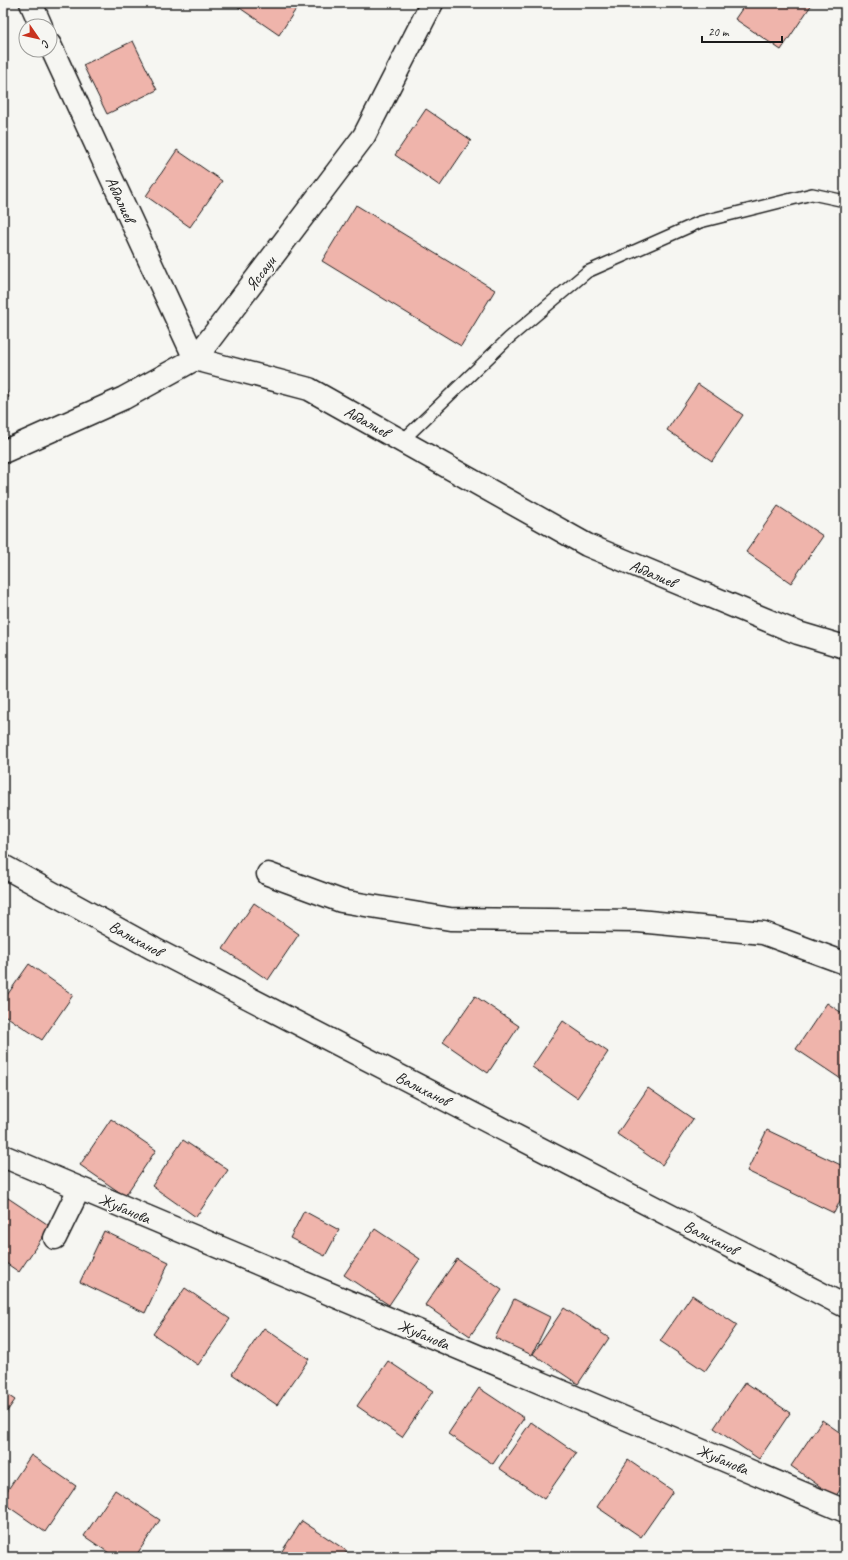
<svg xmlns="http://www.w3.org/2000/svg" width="848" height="1560" font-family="Caveat,sans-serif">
  <rect width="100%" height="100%" fill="#f6f6f2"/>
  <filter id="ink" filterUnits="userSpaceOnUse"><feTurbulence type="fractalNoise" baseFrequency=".025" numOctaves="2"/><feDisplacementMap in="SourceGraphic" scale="8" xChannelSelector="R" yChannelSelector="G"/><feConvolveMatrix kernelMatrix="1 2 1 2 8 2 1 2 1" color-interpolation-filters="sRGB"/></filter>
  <g filter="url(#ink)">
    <path fill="#efb4ab" stroke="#1c1c1c" d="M235 3H300L279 35 234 4Z
      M746 3H810L812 4 781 50 735 19Z
      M133 41 157 90 107 114 83 65Z
      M426 109 471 140 440 186 395 155Z
      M177 150 222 181 190 227 146 196Z
      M356 205 495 290 461 346 322 261Z
      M3 384 9 397 3 400Z
      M698 384 743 415 712 461 667 430Z
      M778 506 823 536 791 583 746 552Z
      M254 903 299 934 268 980 223 949Z
      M29 964 73 995 42 1040 3 1014V1001Z
      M475 996 519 1026 488 1073 443 1042Z
      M827 1003 845 1015V1074L841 1079 796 1049Z
      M563 1021 608 1052 577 1098 532 1067Z
      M648 1088 693 1119 662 1165 617 1134Z
      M111 1119 156 1150 125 1196 80 1165Z
      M767 1130 845 1167V1191L834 1213 747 1171Z
      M183 1140 228 1170 196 1217 152 1186Z
      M5 1196 50 1226 19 1272 3 1261V1199Z
      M304 1211 339 1230 325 1256 290 1238Z
      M375 1229 420 1259 389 1305 344 1275Z
      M104 1231 169 1262 145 1313 80 1282Z
      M457 1259 502 1290 470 1336 425 1305Z
      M185 1288 230 1319 198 1365 153 1334Z
      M692 1295 737 1325 705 1371 660 1341Z
      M514 1299 550 1317 532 1355 495 1338Z
      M564 1308 609 1338 578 1384 533 1354Z
      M264 1328 309 1359 277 1405 232 1374Z
      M388 1361 433 1391 402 1437 357 1406Z
      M745 1382 790 1413 759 1459 714 1428Z
      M479 1388 524 1418 493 1464 448 1434Z
      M3 1392 15 1400 3 1417Z
      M822 1420 845 1436V1483L835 1497 791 1466Z
      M531 1422 576 1453 544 1499 499 1468Z
      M31 1455 76 1486 45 1532 3 1503V1497Z
      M628 1460 673 1491 641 1537 597 1507Z
      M115 1490 160 1520 135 1557H115L84 1536Z
      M302 1521 347 1551 343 1557H278Z"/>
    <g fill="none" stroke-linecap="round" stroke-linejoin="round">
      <defs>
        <path id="service" d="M402 441 509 338 587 272 700 222 812 194 845 201"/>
        <path id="minor" d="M31 3 41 26
          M50 45 195 359 309 389 587 545 798 633 845 647
          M3 452 124 398 195 359 364 136 432 3
          M3 866 154 949 845 1306
          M268 874 341 901 450 919 638 921 763 933 845 963
          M3 1156 845 1511
          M55 1238 79 1189"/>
      </defs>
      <use href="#service" stroke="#1c1c1c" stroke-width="14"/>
      <use href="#minor" stroke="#1c1c1c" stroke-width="25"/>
      <use href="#service" stroke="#f6f6f2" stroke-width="11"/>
      <use href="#minor" stroke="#f6f6f2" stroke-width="22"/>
    </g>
  </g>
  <g text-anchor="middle" stroke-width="3" stroke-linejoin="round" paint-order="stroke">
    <g font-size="16" fill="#1c1c1c" stroke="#f6f6f2">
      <text transform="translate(121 199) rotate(65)" y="6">Абдалиев</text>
      <text transform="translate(260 273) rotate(-53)" y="6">Яссауи</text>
      <text transform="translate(367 421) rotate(29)" y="6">Абдалиев</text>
      <text transform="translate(653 573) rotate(23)" y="6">Абдалиев</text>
      <text transform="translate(136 938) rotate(29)" y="6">Валиханов</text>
      <text transform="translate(423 1088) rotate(27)" y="6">Валиханов</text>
      <text transform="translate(125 1208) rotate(23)" y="6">Жубанова</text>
      <text transform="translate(711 1237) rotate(27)" y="6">Валиханов</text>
      <text transform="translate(424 1334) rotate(23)" y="6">Жубанова</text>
      <text transform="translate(723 1459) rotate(23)" y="6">Жубанова</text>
    </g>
  </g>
  <rect width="848" height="1560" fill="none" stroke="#f6f6f2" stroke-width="16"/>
  <rect x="8" y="8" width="832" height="1544" fill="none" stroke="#1c1c1c" stroke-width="1.5" filter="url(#ink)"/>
  <g transform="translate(38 38) rotate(124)"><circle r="19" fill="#f6f6f2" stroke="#9f9f9c"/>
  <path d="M0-3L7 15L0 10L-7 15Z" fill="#c8321e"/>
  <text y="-6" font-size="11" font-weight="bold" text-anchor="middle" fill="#1c1c1c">С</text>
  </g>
  <path d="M702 36v6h80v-6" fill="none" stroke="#1c1c1c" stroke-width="2"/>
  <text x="708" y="36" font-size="12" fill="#1c1c1c" stroke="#f6f6f2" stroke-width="3" paint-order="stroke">20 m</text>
</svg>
